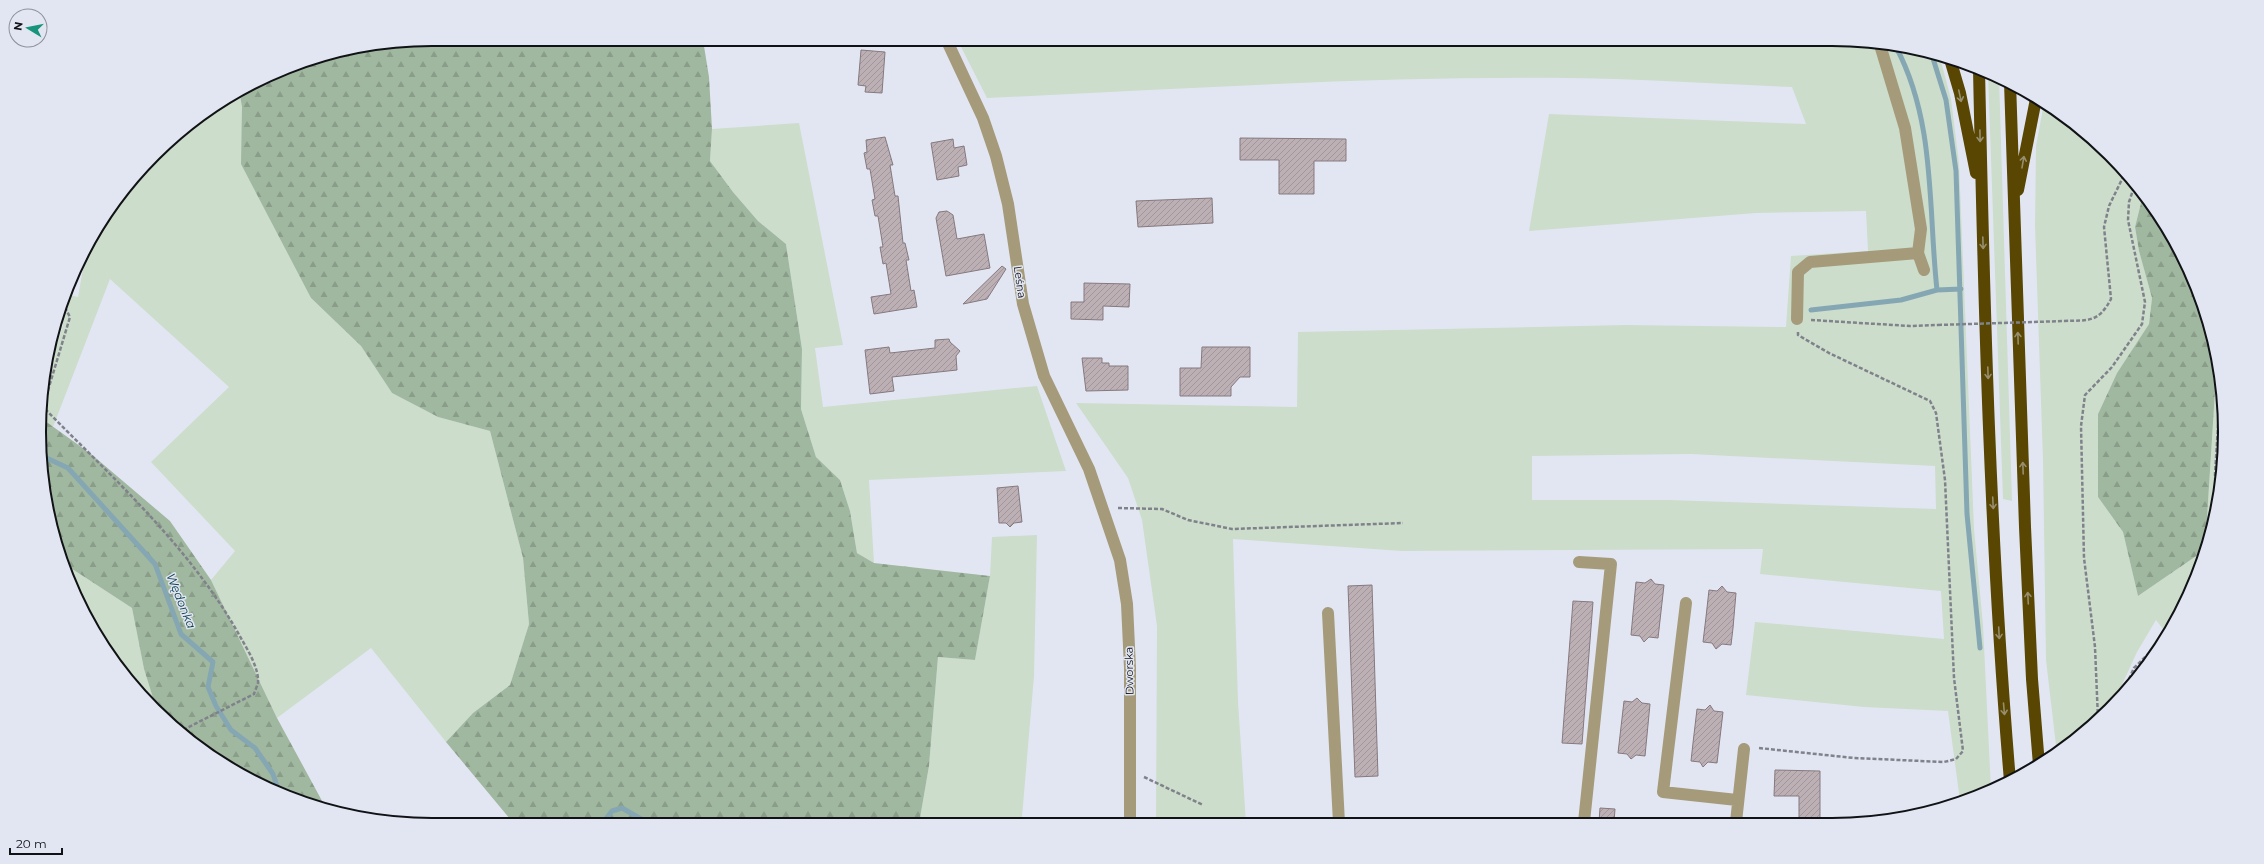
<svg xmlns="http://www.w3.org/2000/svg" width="2264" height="864" font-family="Montserrat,sans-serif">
  <defs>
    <pattern id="forest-firs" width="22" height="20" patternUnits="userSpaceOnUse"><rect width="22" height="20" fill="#a1b8a0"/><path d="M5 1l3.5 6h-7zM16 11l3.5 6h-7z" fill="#8a9d89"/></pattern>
    <pattern id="building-hatch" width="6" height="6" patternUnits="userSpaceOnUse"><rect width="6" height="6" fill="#bdb0b5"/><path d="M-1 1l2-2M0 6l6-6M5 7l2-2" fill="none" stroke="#a1969b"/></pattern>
  </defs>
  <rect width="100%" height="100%" fill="#e2e6f2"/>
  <path fill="#ccddcb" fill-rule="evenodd" d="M957 39H1832L1939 54 1951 99 1959 163 1974 529 1983 625 1991 790 1960 801 1948 711 1864 707 1746 695 1755 622 1944 639 1941 591 1760 574 1763 549 1402 551 1233 539 1238 702 1246 823H1156L1157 626 1142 520 1128 478 1076 403 1297 407 1298 332 1626 325 1786 327 1791 256 1868 251 1866 211 1756 213 1529 231 1549 114 1806 124 1792 87C1718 84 1643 79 1569 78 1375 76 1181 89 987 98ZM1691 454 1935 466 1936 509 1669 500H1532V456Z
    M1988 73 1999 77 2012 501 2003 499Z
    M239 90 242 107 311 298 361 346 392 393 438 417 490 431 523 558 529 624 510 685 473 713 446 742 371 648 277 718 211 580 235 551 151 462 229 387 110 279 53 427 41 418 42 389 63 325 62 315 58 313 65 294 78 297 87 246 92 236 136 173 173 136Z
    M2044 103C2082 127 2117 158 2143 195L2135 227 2139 251 2152 298 2149 324 2117 373 2098 414V497L2123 532 2138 596 2205 550 2217 360 2222 381 2224 458 2212 534 2185 606 2159 650 2132 680 2142 661 2163 629 2156 620 2137 652 2115 700 2091 728 2057 754 2046 660 2043 460 2035 226 2036 146Z
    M799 123 843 345 815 348 823 407 1037 386 1066 471 869 480 874 563 857 553 850 511 840 480 816 457 801 409 802 349 786 244 758 221 733 192 710 161 712 129Z
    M1037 535 1034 676 1022 817 1037 820 1036 824H919L929 766 938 657 975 660 990 576 992 537Z
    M63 563 132 608 144 669 158 714 105 650 69 582Z"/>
  <path fill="url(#forest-firs)" d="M432 39H746L704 46 709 77 712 129 710 161 733 192 758 221 786 244 802 349 801 409 816 457 840 480 850 511 857 553 874 563 990 576 975 660 938 657 929 766 919 824 515 825 446 742 473 713 510 685 529 624 523 558 490 431 438 417 392 393 361 346 311 298 241 164 242 107 239 90 305 60 356 47Z
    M2143 195 2172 236 2204 306 2217 360 2205 550 2138 596 2123 532 2098 497V414L2117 373 2149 324 2152 298 2139 251 2135 227Z
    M41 418 91 454 170 521 211 580 277 718 327 810 258 784 193 744 158 714 144 669 132 608 63 563 47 509 40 457Z"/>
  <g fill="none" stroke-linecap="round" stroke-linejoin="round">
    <path stroke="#85a7b3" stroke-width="5" d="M1896 47C1936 122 1928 209 1937 290L1961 289
      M1931 52 1946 100 1956 171 1967 514 1980 648
      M1811 310 1901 300 1937 290
      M40 455 68 468 155 564 181 634 213 662 208 687 216 706 231 730 255 748 273 774 279 792
      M601 825 612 811 622 808 650 824"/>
  </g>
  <path fill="url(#building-hatch)" stroke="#85797e" d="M861 50 885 52 882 93 865 92 866 86 858 85Z
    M885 137 893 165H890L895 196H898L903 243H905L909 260H906L911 291 914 290 917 307 874 314 871 297 891 294 886 263 883 264 880 247H883L878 216H875L872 200 875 199 870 169H867L864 153 867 152 866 140Z
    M1240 138 1346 139V161H1314V194H1279V160H1240Z
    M953 139 954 148 964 146 967 165 958 167 959 176 937 180 931 143Z
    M1212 198 1213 223 1138 227 1136 201Z
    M947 211 953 215 957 239 984 234 990 268 946 276 936 218 939 212Z
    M1002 266 1006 269 987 299 963 304Z
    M1084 283 1130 284 1129 307 1103 306V320L1071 319V302H1084Z
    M949 339 950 342 960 351 956 356 957 370 892 377 894 391 870 394 865 350 889 347 890 353 935 348V340Z
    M1202 347H1250V377H1240L1231 387V396H1180V368H1201Z
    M1082 358H1102V363H1109V366H1128V390L1086 391Z
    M1018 486 1022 522 1014 523 1010 527 1006 523H999L997 488Z
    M1651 579 1655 584 1664 585 1658 638 1649 637 1644 642 1640 636 1631 635 1636 582 1645 583Z
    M1372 585 1378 776 1355 777 1348 586Z
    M1722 586 1727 592 1736 593 1733 628 1731 645 1722 644 1716 649 1712 643 1703 642 1706 617 1709 590 1717 591Z
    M1573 601 1593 602 1582 744 1562 743Z
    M1637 698 1642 703 1650 704 1645 756 1636 755 1631 759 1627 754 1618 753 1624 701 1632 702Z
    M1710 705 1714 711 1723 712 1717 763 1708 762 1703 767 1700 762 1691 761 1693 743 1697 709 1705 710Z
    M1775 770 1820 771V822H1799V796H1774Z
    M1600 808 1615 809 1614 822H1599Z"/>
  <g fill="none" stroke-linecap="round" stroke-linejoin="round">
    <path stroke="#80828b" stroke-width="2.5" stroke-dasharray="4 2" stroke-linecap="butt" d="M62 302 70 317 43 407C114 479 193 550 242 640 249 652 259 669 258 683 257 686 255 691 254 694L179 732
      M1811 320 1910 326 1938 325
      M2064 321C2089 320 2098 323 2111 299L2104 227 2109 206 2126 171
      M2216 506 2215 474 2221 379
      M1118 508 1162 509 1188 520 1232 529 1403 523
      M2124 690 2134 668 2167 635
      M2098 719 2095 647 2084 558 2081 426 2085 395 2112 367 2142 324 2145 302 2128 220 2129 202 2135 184
      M1759 748 1854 758 1944 762 1956 759 1963 751 1954 678 1945 480 1936 413 1930 401 1829 353 1798 335V332
      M1144 777 1203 805"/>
    <path stroke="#a59b7b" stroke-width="12" d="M946 39 983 118 996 156 1008 204 1023 304 1044 376 1089 469 1120 560 1127 604 1130 668V823
      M1918 253 1924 270
      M1797 319 1798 272 1810 262 1918 253 1921 229 1905 128 1880 45
      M1579 562 1611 564 1584 822
      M1686 603 1663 792 1737 800
      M1328 613 1339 823
      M1736 822 1744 749"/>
    <path stroke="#584602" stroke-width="12" d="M1950 59 1960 93 1976 173
      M1979 69C1984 306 1990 544 2010 781
      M2010 82 2025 527 2032 679 2039 765
      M2018 190 2036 99"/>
    <path stroke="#80828b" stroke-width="2.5" stroke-dasharray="4 2" stroke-linecap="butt" d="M1938 325 2064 321"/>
  </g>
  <defs><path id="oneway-shaft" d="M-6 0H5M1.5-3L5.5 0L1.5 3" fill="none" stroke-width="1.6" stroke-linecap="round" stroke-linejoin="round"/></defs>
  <g stroke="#968e6e">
    <use href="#oneway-shaft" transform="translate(1960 96) rotate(78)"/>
    <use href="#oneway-shaft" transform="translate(1980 136) rotate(89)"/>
    <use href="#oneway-shaft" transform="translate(2023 162) rotate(-80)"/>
    <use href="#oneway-shaft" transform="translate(1983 243) rotate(88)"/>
    <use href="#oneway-shaft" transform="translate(2018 338) rotate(-92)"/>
    <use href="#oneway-shaft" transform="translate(1988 373) rotate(88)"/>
    <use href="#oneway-shaft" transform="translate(2023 468) rotate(-92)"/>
    <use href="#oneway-shaft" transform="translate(1993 503) rotate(87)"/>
    <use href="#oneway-shaft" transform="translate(2028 598) rotate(-93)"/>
    <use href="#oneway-shaft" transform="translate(1999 633) rotate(87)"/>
    <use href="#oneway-shaft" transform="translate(2004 709) rotate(85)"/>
  </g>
  <g text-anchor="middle" stroke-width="3" stroke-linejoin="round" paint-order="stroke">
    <g font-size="11" fill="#111216" stroke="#e2e6f2">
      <text transform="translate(1020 282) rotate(82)" y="4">Leśna</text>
      <text transform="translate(1129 671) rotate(-91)" y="4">Dworska</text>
    </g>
    <g font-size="12" font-style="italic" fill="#073c4b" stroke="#e2e6f2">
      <text transform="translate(181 601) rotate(68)" y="4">Wędonka</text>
    </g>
  </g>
  <path d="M0 0H2264V864H0ZM432 46H1832A386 386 0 0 1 2218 432V432A386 386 0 0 1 1832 818H432A386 386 0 0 1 46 432V432A386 386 0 0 1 432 46Z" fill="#e2e6f2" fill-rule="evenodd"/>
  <path fill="none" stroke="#111216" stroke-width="2" d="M432 46H1832A386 386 0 0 1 2218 432V432A386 386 0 0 1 1832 818H432A386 386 0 0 1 46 432V432A386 386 0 0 1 432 46Z"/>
  <g transform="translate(28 28) rotate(280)"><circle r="19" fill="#e2e6f2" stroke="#8e919a"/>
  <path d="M0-3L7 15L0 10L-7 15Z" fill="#17947b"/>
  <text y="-6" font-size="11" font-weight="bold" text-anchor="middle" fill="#111216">N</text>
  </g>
  <path d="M10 848v6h52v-6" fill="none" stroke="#111216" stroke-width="2"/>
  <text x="16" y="848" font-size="12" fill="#111216" stroke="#e2e6f2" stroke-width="3" paint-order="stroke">20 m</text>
</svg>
